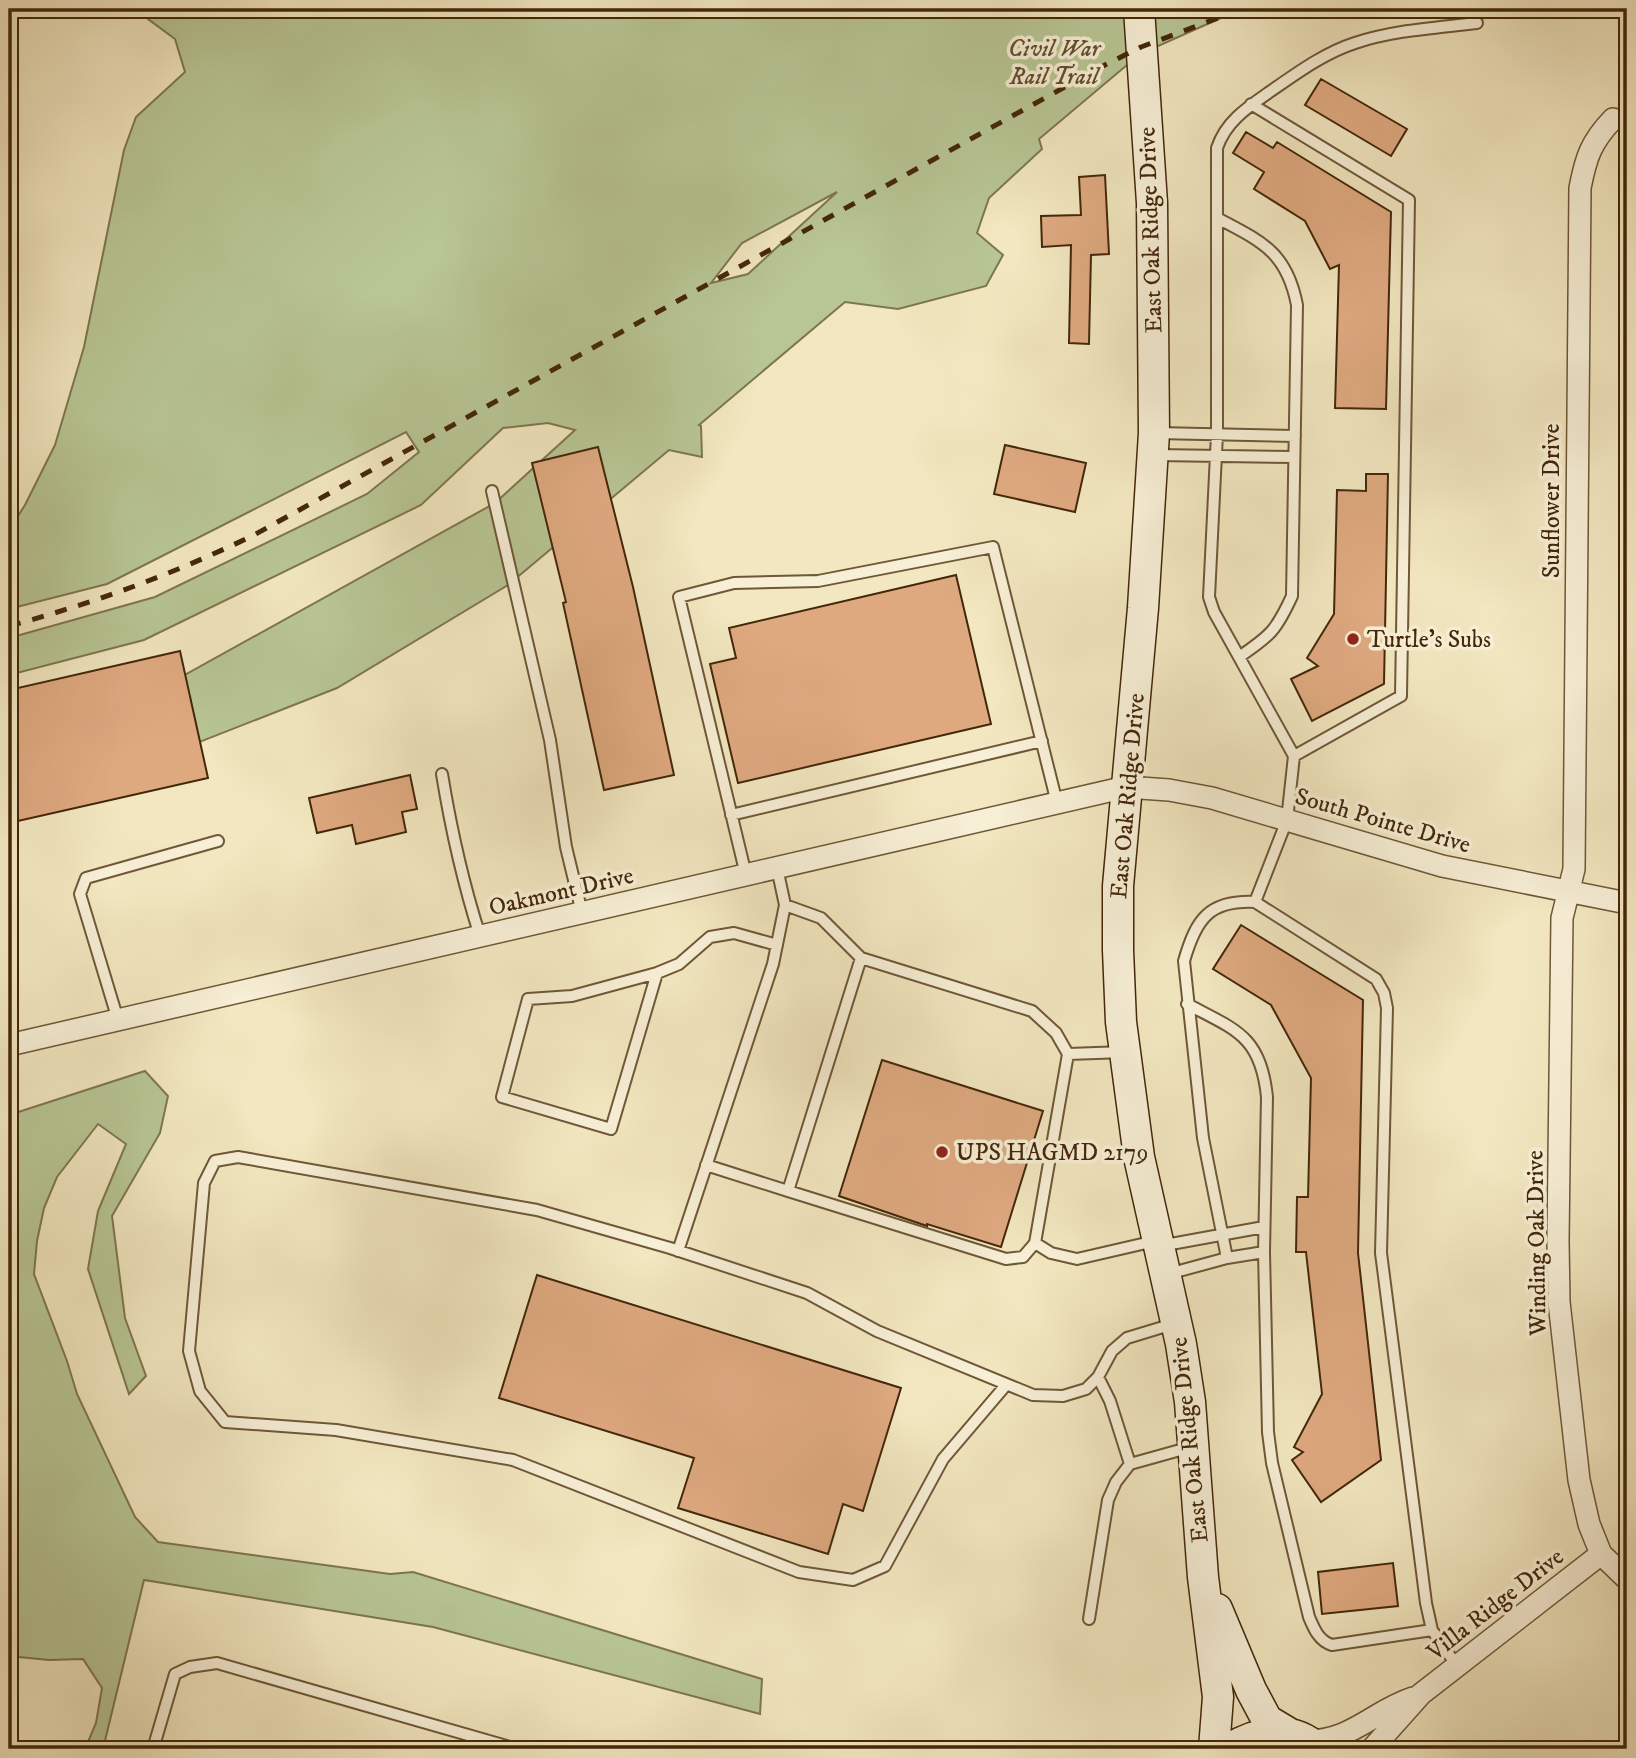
<svg xmlns="http://www.w3.org/2000/svg" width="1636" height="1758" font-family="'IM FELL DW Pica',serif">
  <rect width="100%" height="100%" fill="#f2e7c0"/>
  <filter id="stains"><feTurbulence type="fractalNoise" baseFrequency=".00286" numOctaves="4"/><feColorMatrix values="0 0 0 0 .2 0 0 0 0 .09 0 0 0 0 .02 0 0 0 .5 -.17"/></filter>
  <radialGradient id="worn" r=".72"><stop offset=".6" stop-color="#630" stop-opacity="0"/><stop offset="1" stop-color="#630" stop-opacity=".3"/></radialGradient>
  <path fill="#b8c694" stroke="#7e764e" stroke-width="2" fill-rule="evenodd" d="M143 9H1241L1140 54 1039 139 1042 149 989 198 977 233 1003 255 986 286 898 309 845 302 699 425 701 426 702 457 669 450 508 585 337 688 44 803 9 810V733L125 708 495 503 575 430 548 423 503 428 421 505 144 640 9 675V638L155 597 367 494 419 452 406 432 107 584 9 609V530L25 505 55 445 84 347 124 150 136 117 185 72 175 39 148 19ZM837 192 748 274 711 283 742 243Z
    M145 1071 168 1096 160 1133 112 1216 125 1318 146 1376 129 1394 88 1269 98 1211 126 1144 98 1124 57 1177 44 1208 37 1241 34 1274 67 1361 77 1394 135 1517 158 1542 390 1574 413 1572 762 1679 760 1714 433 1627 144 1580 103 1749H85L96 1723 102 1688 83 1659 49 1660 9 1656V1115Z"/>
  <path fill="#dfa980" stroke="#432709" stroke-width="2" d="M1321 79 1407 129 1391 156 1305 105Z
    M1246 132 1273 148 1277 142 1391 212 1386 409 1335 408 1339 265 1330 269 1305 221 1254 189 1264 172 1233 153Z
    M1105 175 1109 254 1091 255 1089 344 1069 343 1071 245 1042 247 1041 216 1081 215 1079 177Z
    M1005 445 1086 463 1075 512 994 494Z
    M598 447 633 587 674 775 604 790 563 603 566 602 532 463Z
    M1366 474H1388L1384 684 1312 721 1291 679 1318 666 1307 658 1334 614 1337 490 1366 491Z
    M956 575 991 724 738 783 710 664 736 658 729 628Z
    M180 651 208 778 9 823V690Z
    M410 775 417 809 402 812 406 832 356 844 352 825 317 833 309 798Z
    M1241 925 1363 1000 1358 1253 1381 1460 1321 1502 1292 1460 1303 1452 1294 1447 1322 1394 1306 1252H1296L1297 1197H1308L1311 1078 1271 1005 1213 969Z
    M882 1060 1043 1111 1001 1247 927 1224V1226L839 1196Z
    M537 1275 901 1388 863 1511 843 1504 828 1554 678 1508 694 1458 499 1398Z
    M1393 1563 1398 1606 1322 1614 1318 1572Z"/>
  <g fill="none" stroke-linecap="round" stroke-linejoin="round">
    <defs>
      <path id="service" d="M1251 104 1409 200 1401 696 1294 756
        M1219 219C1263 242 1287 253 1297 305L1292 596C1276 631 1270 636 1239 657
        M1157 433 1295 436
        M1156 455 1294 457
        M492 491 550 740 566 847 582 913
        M442 774C451 829 463 883 480 936
        M731 815 1042 741
        M777 868 785 905 821 918 861 958 1032 1011 1056 1033 1068 1054 1035 1243 1051 1253 1077 1259 1155 1241
        M746 875 679 597 734 583 818 581 993 547 1057 803
        M1255 902 1376 979 1384 993 1387 1008 1381 1253 1426 1603 1432 1630 1457 1666
        M861 958 788 1191 1006 1259 1023 1257 1035 1243
        M657 973 611 1129 502 1097 528 999 572 996 657 973 679 964 710 937 734 933 777 945
        M1187 1004C1236 1030 1261 1036 1267 1097L1264 1252 1268 1432 1272 1463 1309 1617C1314 1629 1319 1641 1332 1645L1432 1630
        M118 1020 80 894 86 878 218 841
        M1068 1054 1125 1052
        M706 1165 788 1191
        M1160 1246 1264 1227
        M678 1251 773 964 785 905
        M1227 1258 1203 1138 1184 961C1196 919 1209 900 1255 902L1287 820 1294 756 1214 612 1209 597 1217 434V148C1226 121 1248 107 1271 91 1297 73 1324 53 1355 43 1394 30 1436 28 1477 23
        M1168 1274 1227 1258 1264 1252
        M1098 1377 1110 1401 1130 1464 1191 1447
        M1006 1385 943 1459 885 1566 853 1580 799 1572 513 1460 336 1430 225 1422 200 1391 189 1351 204 1183 215 1161 238 1157 537 1210 670 1248 807 1293 877 1331 1033 1395 1063 1396 1086 1389 1098 1377 1112 1351 1127 1338 1173 1324
        M1089 1619 1108 1500 1116 1482 1130 1464
        M153 1749 175 1674 190 1667 217 1663 517 1749"/>
      <path id="minor" d="M1613 119C1591 142 1586 157 1580 188L1574 869 1562 918 1558 1241 1559 1302 1579 1480 1589 1524 1601 1554 1627 1579
        M9 1045 1126 787 1169 790 1212 798 1442 866 1627 903
        M1304 1741C1352 1742 1371 1712 1413 1698
        M1372 1749 1421 1694 1601 1554"/>
      <path id="secondary" d="M1139 9 1152 203 1154 433 1143 608 1118 886V950L1121 1022 1139 1157 1181 1344 1190 1402 1203 1577 1218 1697 1214 1749
        M1217 1609 1251 1690 1267 1720 1292 1735
        M1229 1749C1257 1732 1291 1724 1318 1749"/>
    </defs>
    <use href="#service" stroke="#6f5737" stroke-width="14"/>
    <use href="#minor" stroke="#6f5737" stroke-width="24"/>
    <use href="#secondary" stroke="#432709" stroke-width="33"/>
    <use href="#service" stroke="#f7efd6" stroke-width="10"/>
    <use href="#minor" stroke="#f7efd6" stroke-width="21"/>
    <use href="#secondary" stroke="#f7efd6" stroke-width="30"/>
    <path stroke="#432709" stroke-width="5" stroke-dasharray="12 12" stroke-linecap="butt" d="M9 626C94 603 174 574 254 535L1101 67 1141 47 1242 9"/>
  </g>
  <g fill="#8f2418" stroke="#f7efd6" stroke-width="2.5">
    <circle cx="1353" cy="639" r="7"/>
    <circle cx="942" cy="1152" r="7"/>
  </g>
  <g text-anchor="middle" stroke-width="7" stroke-linejoin="round" paint-order="stroke">
    <g font-size="24" font-style="italic" fill="#604f2c" stroke="#f7efd6">
      <text x="1054" y="56">Civil War<tspan x="1054" dy="28">Rail Trail</tspan></text>
    </g>
    <g font-size="24" fill="#432709" stroke="#f7efd6">
      <text transform="translate(1150 230) rotate(-92)" y="8">East Oak Ridge Drive</text>
      <text transform="translate(1551 501) rotate(-90)" y="8">Sunflower Drive</text>
      <text transform="translate(1127 796) rotate(-85)" y="8">East Oak Ridge Drive</text>
      <text transform="translate(1383 820) rotate(16)" y="8">South Pointe Drive</text>
      <text transform="translate(561 891) rotate(-13)" y="8">Oakmont Drive</text>
      <text transform="translate(1536 1243) rotate(-91)" y="8">Winding Oak Drive</text>
      <text transform="translate(1189 1440) rotate(-96)" y="8">East Oak Ridge Drive</text>
      <text transform="translate(1495 1604) rotate(-38)" y="8">Villa Ridge Drive</text>
    </g>
    <g font-size="24" fill="#432709" stroke="#f7efd6" text-anchor="start">
      <text x="1367" y="647">Turtle’s Subs</text>
      <text x="956" y="1160">UPS HAGMD 2179</text>
    </g>
  </g>
  <rect width="1636" height="1758" fill="none" stroke="#f2e7c0" stroke-width="35"/>
  <rect x="10" y="10" width="1615" height="1737" fill="none" stroke="#432709" stroke-width="3.5"/>
  <rect x="18" y="18" width="1601" height="1723" fill="none" stroke="#432709" stroke-width="2"/>
  <rect width="100%" height="100%" filter="url(#stains)"/>
  <rect width="100%" height="100%" fill="url(#worn)"/>
</svg>
